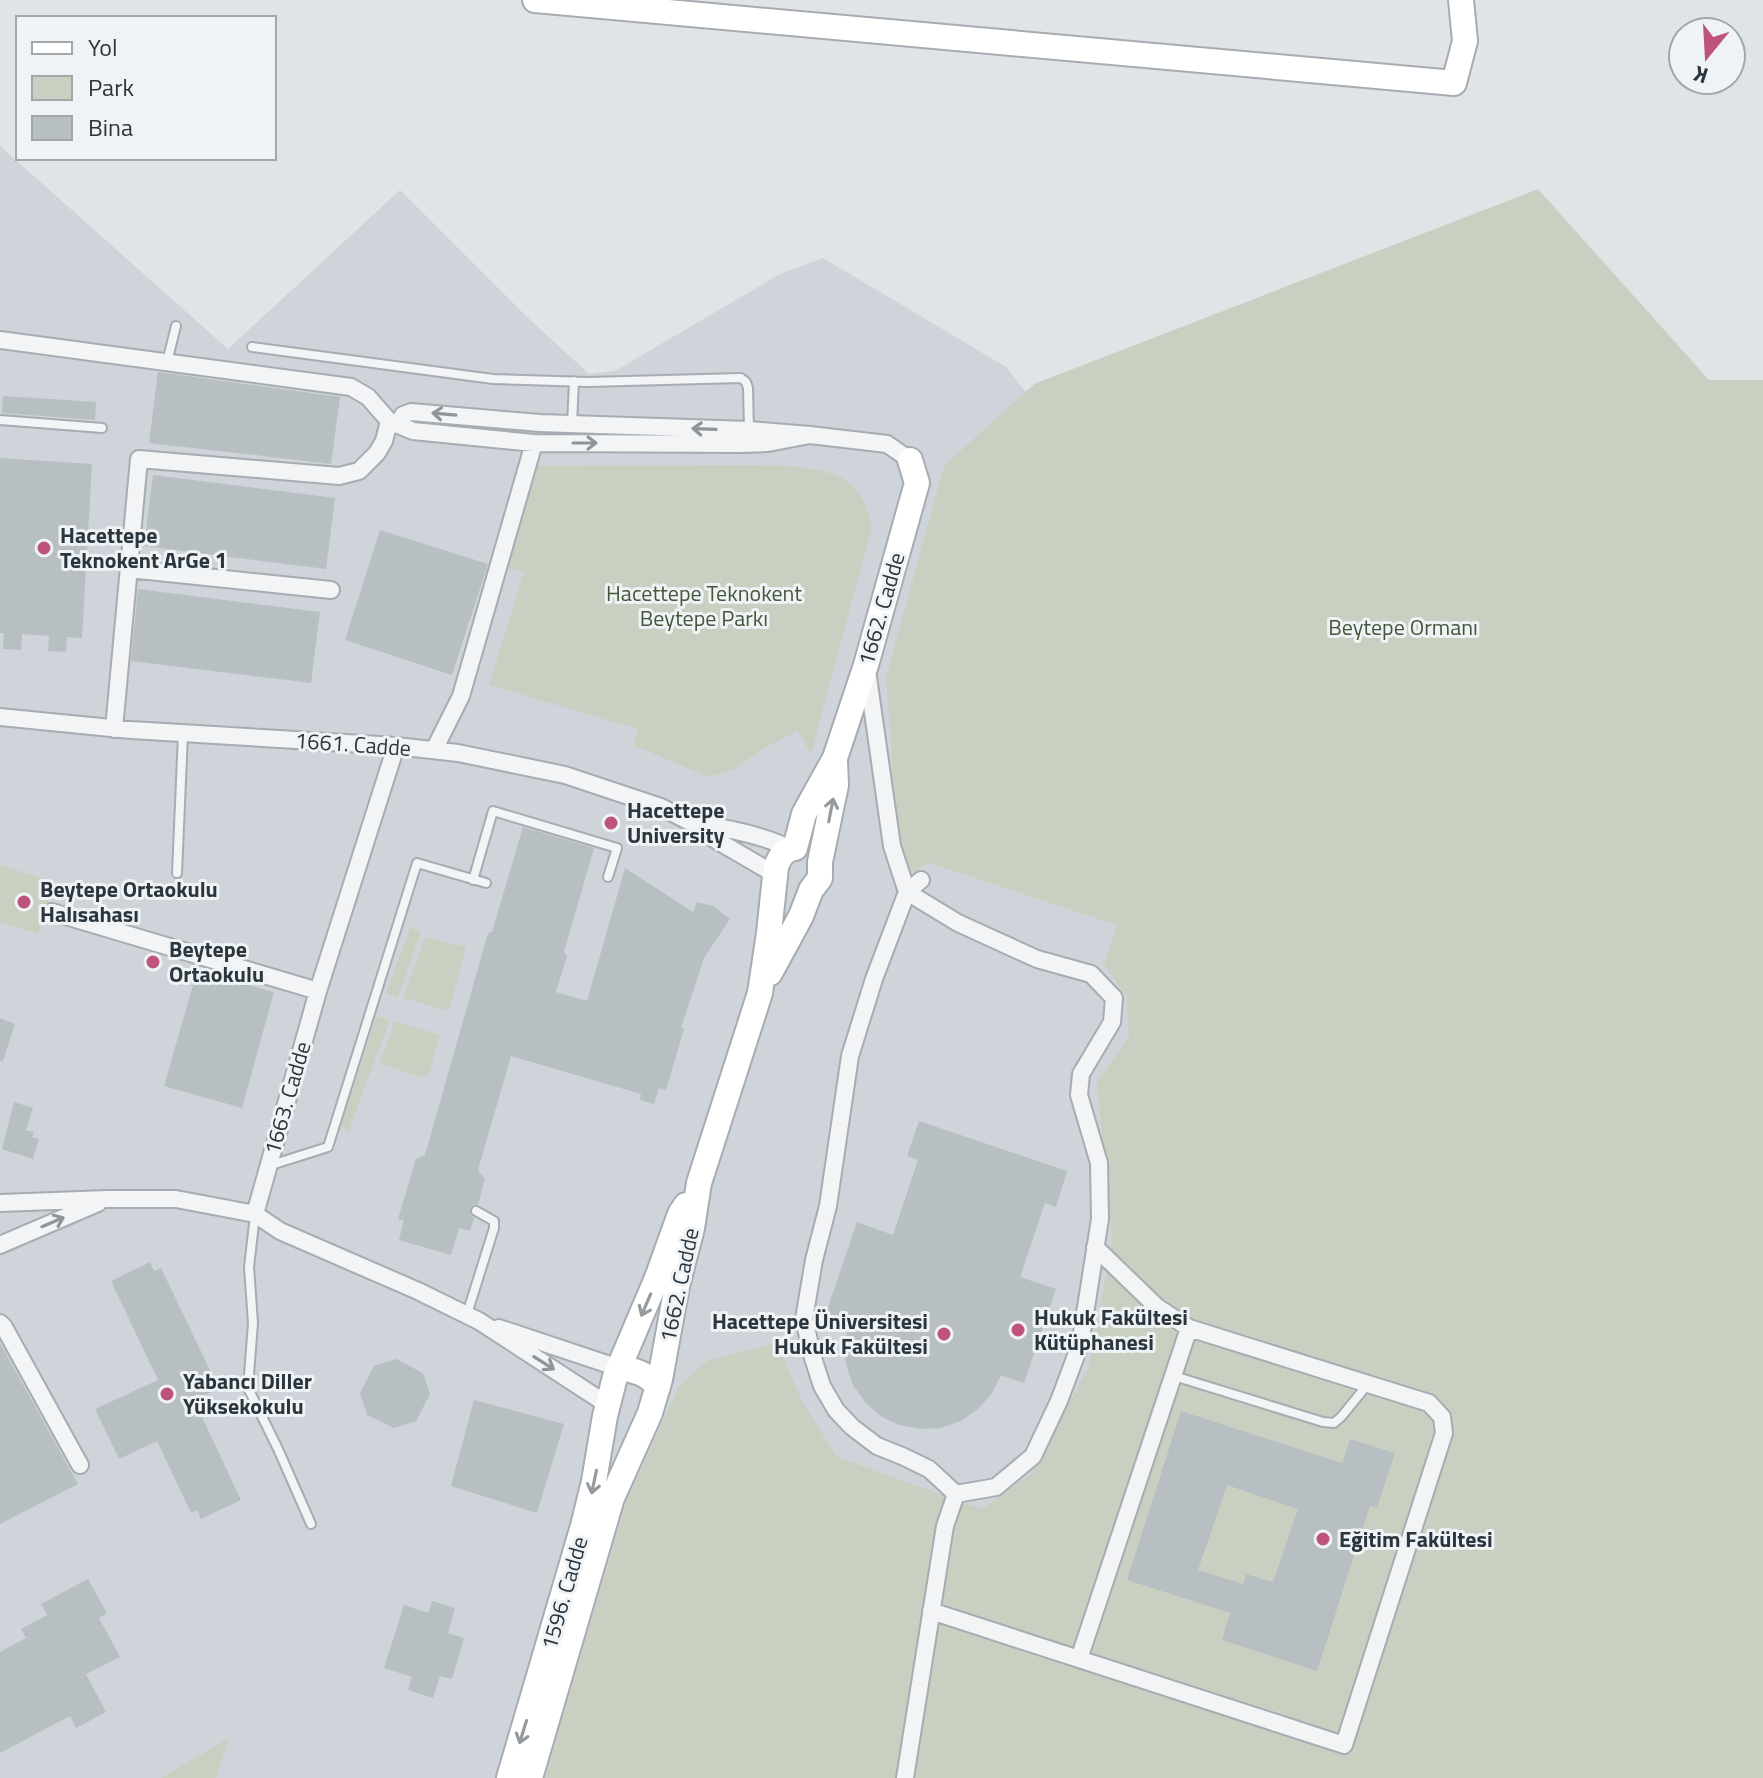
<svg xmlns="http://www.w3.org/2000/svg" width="1763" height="1778" font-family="'Titillium Web',sans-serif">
  <rect width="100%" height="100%" fill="#e0e4e7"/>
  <path fill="#ced4d9" d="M0 146 228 349 400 190 525 315 589 374 615 371 780 274 823 258 1006 367 1153 554 1406 1778H0Z"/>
  <path fill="#c9d0c2" d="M1538 189 1709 380H1763V1778H545L626 1503 679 1386 707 1361 777 1343 802 1401 837 1457 982 1509 1031 1474 1089 1366 1112 1240 1097 1082 1129 1037 1127 997 1104 965 1117 925 929 863 920 868 918 877 904 865 892 800V758L886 678 944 466 1034 384Z
    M719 465C753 466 829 460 854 487 864 498 868 513 872 527L811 753 797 731 763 749 734 769 709 777 633 745 638 729 489 685 524 572 503 566 532 466Z
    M0 865 54 882 38 934 0 922Z
    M410 928 420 931V935L398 997 386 993Z
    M425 937 466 947 449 1011 403 998Z
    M377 1016 390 1020 348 1132 340 1125Z
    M395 1021 440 1035 429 1073 420 1077 379 1063Z
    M228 1739 216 1778H161L227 1739Z"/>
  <path fill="#b8bfc3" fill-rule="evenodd" d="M158 372 340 397 331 464 149 443Z
    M3 396 96 402 95 420 2 413Z
    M0 458 92 464 82 638 67 637 66 652 48 651 49 636 22 634 21 650 3 649 4 633H0Z
    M153 475 335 498 326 569 144 546Z
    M380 530 488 564 452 675 345 640Z
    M138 589 320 612 311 683 131 661Z
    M523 827 594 848 564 952 567 956 556 992 587 1001 625 868 693 912 697 902 713 906 730 919 704 958 681 1028 684 1029 666 1090 659 1088 654 1104 640 1100 641 1094 511 1056 478 1170 485 1179 478 1204 473 1205 470 1208V1214L474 1218 470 1231 459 1228 451 1255 399 1240 404 1220 398 1219 416 1159 425 1155 488 933 492 932Z
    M197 971 274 992 242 1108 164 1086Z
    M0 1018 15 1024 3 1061H0Z
    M14 1102 33 1108 26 1130 34 1132 32 1137 39 1139 33 1159 2 1149Z
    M919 1121 1067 1171 1056 1207 1045 1203 1020 1277 1056 1289 1024 1383 1001 1375 992 1393 978 1409 961 1421 941 1428 920 1429 899 1425 880 1416 865 1402 853 1385 846 1365 845 1344 849 1323 825 1316 857 1222 893 1235 918 1160 907 1156Z
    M150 1262 154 1271 161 1268 219 1389 194 1400 241 1500 201 1519 197 1510 191 1513 157 1441 119 1459 95 1409 158 1380 111 1281Z
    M0 1343 78 1484 0 1524Z
    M396 1359 423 1373 430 1394 416 1421 394 1428 367 1415 360 1393 374 1366Z
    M474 1400 564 1424 537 1513 451 1486Z
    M1181 1411 1342 1463 1350 1439 1395 1453 1377 1508 1370 1506 1317 1671 1222 1640 1230 1613 1127 1580ZM1227 1485 1298 1509 1273 1582 1246 1574 1243 1584 1198 1570Z
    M88 1579 107 1613 99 1618 120 1657 86 1674 106 1712 76 1728 70 1716 0 1753V1652L26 1638 21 1629 47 1615 41 1604Z
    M432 1601 455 1608 448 1633 464 1638 452 1679 440 1676 433 1698 408 1690 412 1677 384 1668 404 1605 428 1613Z"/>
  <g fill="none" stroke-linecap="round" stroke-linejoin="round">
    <defs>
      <path id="lane" d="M252 347 493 379 588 382 741 378 746 382 748 388 749 430
        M167 362 176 326
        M0 420 102 428
        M572 424 574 381
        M177 873 183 734
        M473 880 493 811 617 848 608 877
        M268 1166 328 1147 417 863 486 883
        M255 1215 249 1267 253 1323 248 1388 278 1449 311 1524
        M467 1314 494 1228V1221L476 1211
        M1174 1376 1323 1422 1334 1423 1341 1417 1368 1384"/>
      <path id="street" d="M0 340 351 387 368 397 389 421 413 431 534 443 742 444 768 443 810 435
        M398 424 403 415 411 412 540 423 749 430 810 435 887 444 910 460
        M129 569 331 590
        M867 670 892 846 907 892 958 923 1037 959 1091 974 1114 998 1112 1022 1081 1074 1079 1095 1099 1163 1100 1219 1080 1345 1059 1401 1033 1456 996 1487 956 1494 929 1469 902 1456 877 1446 852 1427 836 1410 822 1386 813 1358 804 1319 814 1260 828 1206 850 1056 874 979 907 892 921 880
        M0 717 131 730 396 746 458 753 565 775 661 807 694 824 711 837 776 875
        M114 729 139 459 339 476 359 471 377 453 384 441 389 421
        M434 750 461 696 534 443
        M696 824C728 828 762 835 791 849
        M52 912 318 991
        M0 1203 107 1199H176L255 1214 280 1231 418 1291 479 1321 608 1405
        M255 1214 318 991 396 746
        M0 1245 98 1203
        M0 1323 4 1327 80 1465
        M499 1328 619 1368
        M931 1611 1344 1745 1444 1433 1442 1417 1429 1403 1189 1328 1157 1307 1095 1247
        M1079 1659 1189 1328
        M905 1778 945 1526 956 1494"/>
      <path id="secondary" d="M535 0 1454 83 1465 41 1461 0
        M795 848 804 814 835 758 866 665 917 483 910 460
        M770 973 801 916 811 890 820 878V862L836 785 835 761
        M619 1368C635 1370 648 1374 658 1387
        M509 1778 583 1526 594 1481 605 1416 615 1377 657 1278 680 1214 686 1205
        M530 1778 612 1498 650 1413 660 1379 677 1286 692 1228 699 1183 760 993 769 933 776 867C779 857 784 850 795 848"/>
    </defs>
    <use href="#lane" stroke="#a6acb1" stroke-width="12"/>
    <use href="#street" stroke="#a6acb1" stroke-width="20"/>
    <use href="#secondary" stroke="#a6acb1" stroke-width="28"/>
    <use href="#lane" stroke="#f2f4f6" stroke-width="8"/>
    <use href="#street" stroke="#f2f4f6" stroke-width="16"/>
    <use href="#secondary" stroke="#fff" stroke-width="24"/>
  </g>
  <defs><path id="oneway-shaft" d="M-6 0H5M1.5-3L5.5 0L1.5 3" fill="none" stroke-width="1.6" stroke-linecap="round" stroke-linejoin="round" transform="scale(2)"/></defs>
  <g stroke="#8e949a">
    <use href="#oneway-shaft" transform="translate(444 414) rotate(-175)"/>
    <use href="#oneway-shaft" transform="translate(704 429) rotate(-178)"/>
    <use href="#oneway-shaft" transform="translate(585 443)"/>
    <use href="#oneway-shaft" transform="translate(53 1222) rotate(-23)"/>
    <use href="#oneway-shaft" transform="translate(544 1363) rotate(32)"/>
  </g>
  <g stroke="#959a9e">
    <use href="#oneway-shaft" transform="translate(831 810) rotate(-79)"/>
    <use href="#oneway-shaft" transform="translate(646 1305) rotate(113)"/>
    <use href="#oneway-shaft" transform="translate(594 1482) rotate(102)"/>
    <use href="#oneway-shaft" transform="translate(523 1732) rotate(107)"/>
  </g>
  <g fill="#be547a" stroke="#eff3f5" stroke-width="3">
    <circle cx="44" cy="548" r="8"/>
    <circle cx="611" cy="823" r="8"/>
    <circle cx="24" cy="902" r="8"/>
    <circle cx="153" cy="962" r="8"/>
    <circle cx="1018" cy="1330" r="8"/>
    <circle cx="944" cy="1334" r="8"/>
    <circle cx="167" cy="1394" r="8"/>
    <circle cx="1323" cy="1539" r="8"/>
  </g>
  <g text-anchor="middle" stroke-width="6" stroke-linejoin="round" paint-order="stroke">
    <g font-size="22" font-weight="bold" fill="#2b353d" stroke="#eff3f5" text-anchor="start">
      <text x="60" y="543">Hacettepe<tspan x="60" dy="25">Teknokent ArGe 1</tspan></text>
      <text x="627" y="818">Hacettepe<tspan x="627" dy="25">University</tspan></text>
      <text x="40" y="897">Beytepe Ortaokulu<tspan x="40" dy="25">Halısahası</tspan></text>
      <text x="169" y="957">Beytepe<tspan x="169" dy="25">Ortaokulu</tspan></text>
      <text x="1034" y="1325">Hukuk Fakültesi<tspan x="1034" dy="25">Kütüphanesi</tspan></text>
      <text x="928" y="1329" text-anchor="end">Hacettepe Üniversitesi<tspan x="928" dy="25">Hukuk Fakültesi</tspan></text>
      <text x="183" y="1389">Yabancı Diller<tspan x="183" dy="25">Yüksekokulu</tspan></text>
      <text x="1339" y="1547">Eğitim Fakültesi</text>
    </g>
    <g font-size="22" fill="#45573a" stroke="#eff3f5">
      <text x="704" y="601">Hacettepe Teknokent<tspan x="704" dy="25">Beytepe Parkı</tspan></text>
      <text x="1403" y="635">Beytepe Ormanı</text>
    </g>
    <g font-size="22" fill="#2b353d" stroke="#eff3f5">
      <text transform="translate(881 609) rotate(-74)" y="8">1662. Cadde</text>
      <text transform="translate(353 744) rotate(4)" y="8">1661. Cadde</text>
      <text transform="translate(287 1098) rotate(-74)" y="8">1663. Cadde</text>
      <text transform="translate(679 1285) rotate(-78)" y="8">1662. Cadde</text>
      <text transform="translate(564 1593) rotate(-74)" y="8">1596. Cadde</text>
    </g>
  </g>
  <rect x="16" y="16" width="260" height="144" fill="#eff3f5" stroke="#a1a7ab" stroke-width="2"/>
  <rect x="32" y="42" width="40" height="12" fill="#ffffff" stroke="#a1a7ab" stroke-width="2"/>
  <text x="88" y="56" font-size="24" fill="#2b353d">Yol</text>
  <rect x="32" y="76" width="40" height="24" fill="#c9d0c2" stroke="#a1a7ab" stroke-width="2"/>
  <text x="88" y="96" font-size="24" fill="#2b353d">Park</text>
  <rect x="32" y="116" width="40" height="24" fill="#b8bfc3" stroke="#a1a7ab" stroke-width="2"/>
  <text x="88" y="136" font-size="24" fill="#2b353d">Bina</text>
  <g transform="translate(1707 56) rotate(198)"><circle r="38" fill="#eff3f5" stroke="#a1a7ab" stroke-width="2"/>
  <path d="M0-6L14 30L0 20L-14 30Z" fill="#be547a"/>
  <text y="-12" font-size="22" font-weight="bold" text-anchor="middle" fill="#2b353d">K</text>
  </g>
</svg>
